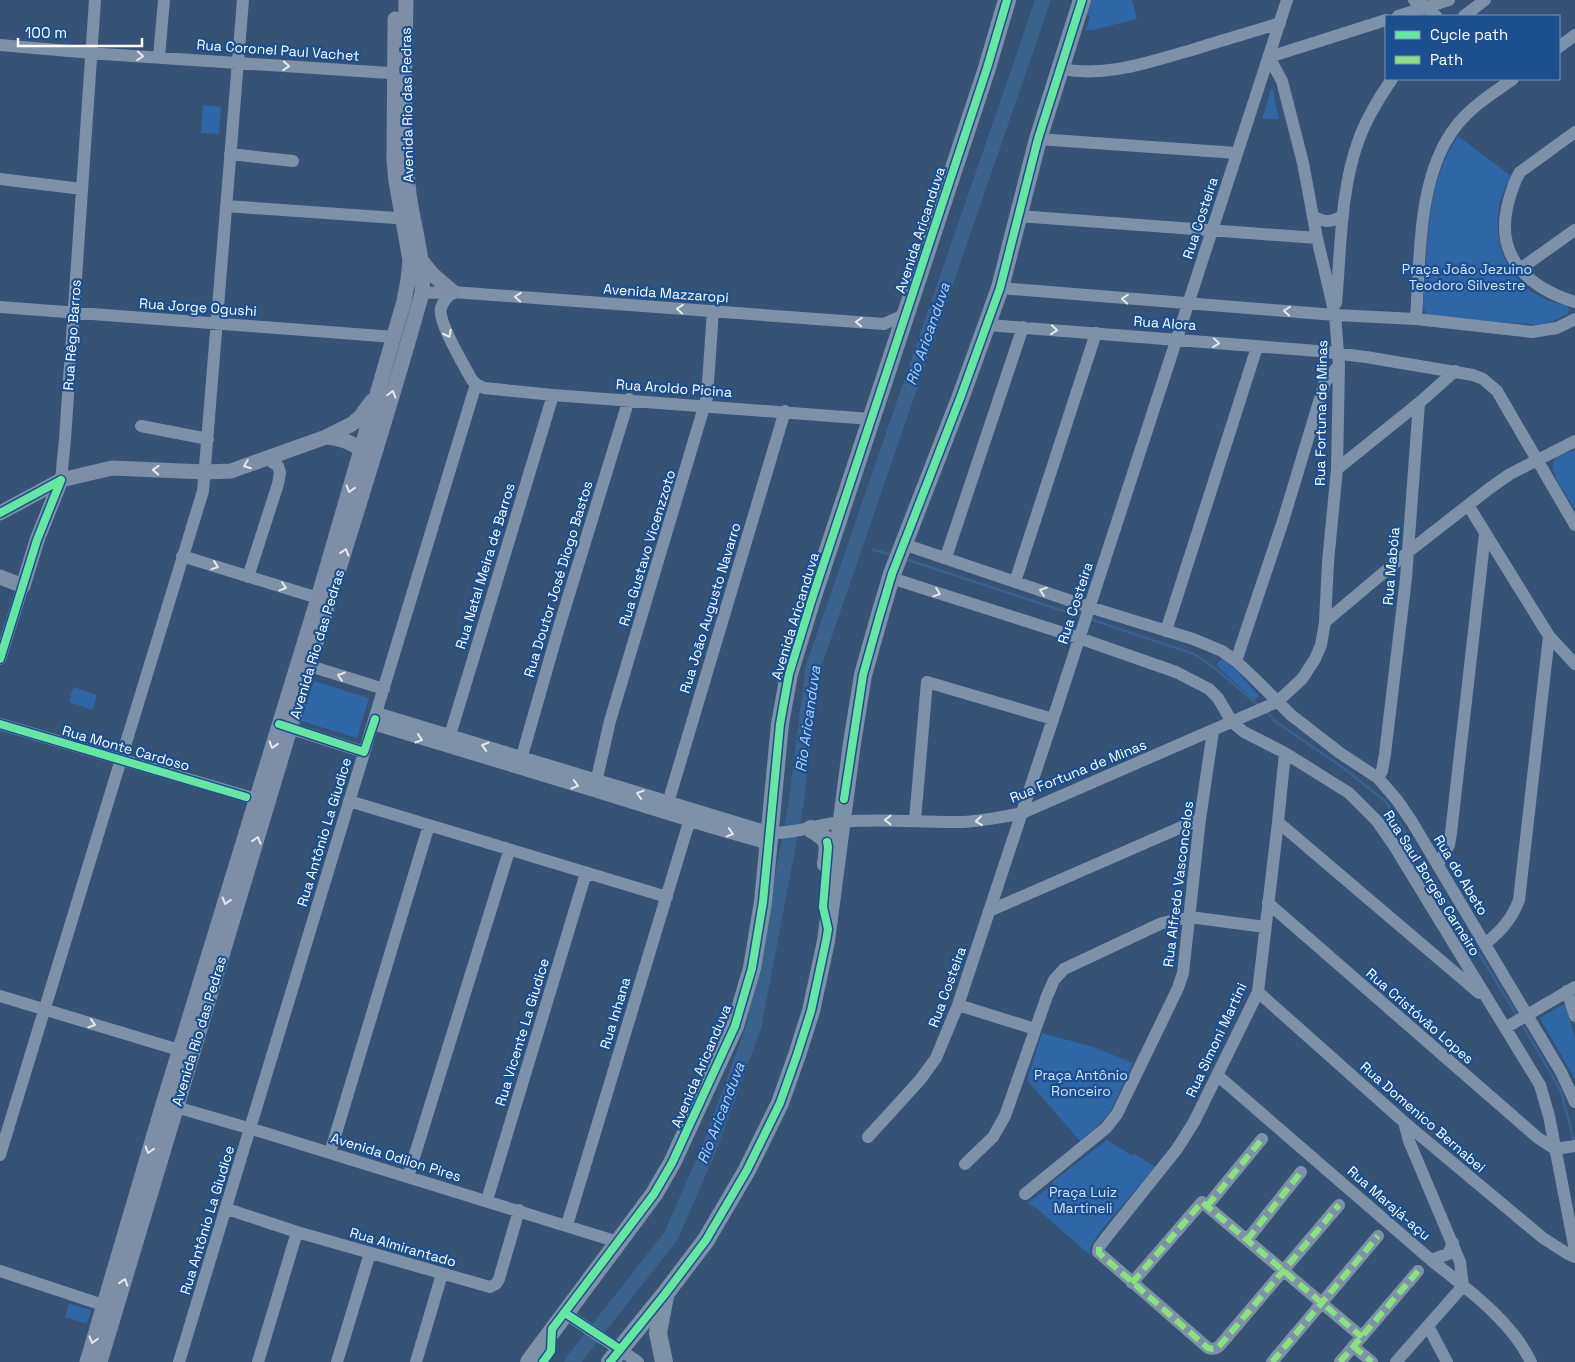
<svg xmlns="http://www.w3.org/2000/svg" width="1575" height="1362" font-family="'Space Grotesk',sans-serif">
  <rect width="100%" height="100%" fill="#365274"/>
  <path fill="#2f66a5" d="M1092 0H1132L1137 19 1093 30H1086L1090 16 1087 15Z
    M1272 87 1279 119H1262Z
    M203 105 221 107 219 134 201 133Z
    M1458 136 1511 176C1493 207 1492 243 1513 273 1519 281 1526 289 1535 294 1545 300 1557 303 1568 306L1569 309 1568 314 1551 322 1540 325 1432 317 1426 313 1423 307C1428 249 1424 186 1458 136Z
    M1575 450V509C1569 499 1543 467 1557 457 1562 454 1569 452 1575 450Z
    M1222 658 1236 670 1259 696 1254 700 1216 665Z
    M314 681 369 698 357 738 301 721Z
    M73 687 97 695 93 710 69 702Z
    M1562 1005H1565L1575 1037V1079L1540 1018Z
    M1042 1033 1093 1047 1133 1063 1110 1112 1100 1124 1080 1141 1027 1080Z
    M1107 1140 1133 1156 1135 1154 1155 1167 1101 1230 1090 1247V1255L1035 1207 1027 1203 1053 1185 1052 1182Z
    M69 1304 91 1310 87 1324 65 1317Z"/>
  <g fill="none" stroke-linecap="round" stroke-linejoin="round">
    <path stroke="#3b618d" stroke-width="2.5" d="M873 550 892 555
      M905 559 1082 617
      M1090 619 1194 654 1216 669 1258 705
      M1266 712 1276 722 1345 769 1386 802 1518 1017
      M1522 1024 1561 1091 1574 1141"/>
    <path stroke="#3b618d" stroke-width="15" d="M572 1362 671 1236 710 1146 754 1026 796 804 813 668 1043 0"/>
    <path stroke="#7d92a8" stroke-width="12" d="M1414 0 1426 7 1436 16
      M1398 16 1449 0
      M1464 16 1485 0
      M0 45 103 54 404 74
      M1559 47 1575 35
      M159 57 164 0
      M1269 57 1386 20
      M1059 68C1104 79 1152 61 1195 49 1223 40 1252 32 1280 23
      M1575 132 1520 172C1513 183 1510 195 1507 208 1496 259 1530 288 1575 302
      M1038 139 1237 153
      M230 154 293 161
      M0 179 82 189
      M226 206 410 219
      M1018 216 1317 238
      M1313 216C1324 223 1332 222 1343 216
      M1520 269 1575 230
      M1000 288 1335 315 1416 319 1532 332 1557 328 1575 319
      M453 292C448 296 443 301 441 308 437 321 465 367 472 380L476 384 484 388 553 395 871 419
      M422 293 453 292 884 324 906 314
      M1336 303C1341 249 1340 190 1359 139 1367 117 1379 98 1392 79
      M0 307 394 337
      M1416 319C1420 258 1417 174 1457 125 1472 106 1493 93 1513 79
      M988 325 1318 351 1366 357 1473 375 1483 379 1497 391 1575 525
      M141 426 208 439
      M1337 469 1419 403
      M61 480 65 439 95 0
      M1468 505 1549 636 1575 664
      M903 544 1089 607 1193 639 1222 651 1236 661 1254 678 1291 715 1340 753 1378 778 1397 800 1412 822 1561 1072 1575 1102
      M182 556 318 598
      M946 557 1023 327
      M248 577 278 484 280 473 278 466 266 458
      M891 578 1079 638 1176 672 1209 689 1218 698 1232 722 1244 732 1285 753 1349 793 1377 821 1393 844 1540 1085 1549 1116 1575 1250
      M1015 582 1096 333
      M1325 622 1408 552 1490 488 1510 474 1575 441
      M1166 631 1257 347
      M0 659 23 586
      M1236 661 1283 521 1325 382 1339 365
      M300 663 384 689
      M377 713 771 833C797 834 817 824 842 822 882 818 922 823 962 822 982 821 1002 817 1022 813L1277 702 1302 679 1315 659 1321 645 1325 622 1328 562 1337 469 1339 365 1335 315 1317 238 1303 163 1282 81 1269 57
      M0 724 266 802
      M373 724 594 791 713 828 769 844
      M283 726 364 752
      M448 742 553 395
      M1285 753 1278 822 1258 992 1194 1122 1177 1149 1105 1239 1099 1247 1098 1252 1208 1348C1215 1350 1218 1348 1222 1343L1339 1205
      M520 763 559 627 629 399
      M1378 778 1382 771 1385 754 1406 578 1419 403 1455 371
      M594 791 610 721 707 397 713 311
      M349 801 667 897
      M665 813 785 411
      M915 820 927 682 1053 719
      M1278 822 1479 993
      M1438 864 1449 845 1451 833 1485 534
      M1268 903 1538 1138 1555 1149 1575 1146
      M989 911 1200 819
      M1485 944C1501 931 1512 919 1519 900L1549 636
      M1567 991 1575 1016
      M1258 992 1404 1122 1543 1238 1568 1254 1575 1257
      M0 996 189 1053
      M958 1005 1035 1029
      M1505 1028 1575 987
      M1217 1075 1431 1260C1467 1289 1511 1320 1531 1362
      M169 1105 262 1132 618 1242
      M868 1137 920 1080 936 1058 958 1005 1053 719 1287 0
      M330 1153 429 825
      M0 1155 203 491 243 0
      M965 1164 993 1137 1005 1116 1047 996 1054 980 1064 969 1162 923 1190 917 1265 927
      M408 1177 509 851
      M1025 1194 1106 1128 1117 1114 1178 988 1183 973 1200 819 1213 731
      M487 1200 586 873
      M1207 1206 1262 1139
      M227 1209 297 1232 490 1287 496 1284 499 1279 519 1210
      M567 1225 693 809
      M1247 1240 1301 1172
      M1431 1260 1448 1254 1453 1243
      M0 1271 103 1305 112 1306
      M1132 1283 1202 1202 1362 1337
      M565 1313 638 1362
      M1428 1326 1447 1362
      M1353 1346 1372 1362
      M179 1362 476 384
      M258 1362 297 1232
      M337 1362 370 1253
      M416 1362 442 1274
      M1272 1362 1378 1236
      M1340 1362 1418 1271
      M1396 1362 1463 1286 1460 1262 1409 1141 1404 1122"/>
    <path stroke="#7d8ea7" stroke-width="15" d="M420 259 432 274 453 292
      M326 437C344 439 356 443 368 458
      M0 513 61 480 112 468 205 472 231 471 326 437 352 424 361 416 372 401
      M0 577 23 586 37 540 61 480
      M87 1362 163 1104 318 598 404 301 408 280 410 260 396 182 394 160 395 19
      M100 1362C169 1131 239 900 308 669 346 544 387 420 422 293 425 257 411 220 408 184 402 123 405 61 406 0"/>
    <path stroke="#7e92a7" stroke-width="18" d="M811 829C830 840 829 843 826 864
      M529 1362 654 1194 672 1163 735 1026 752 968 763 902 780 724 789 674 811 602 987 68 1007 0
      M610 1362 665 1294 706 1240 747 1170 780 1103 797 1055 811 1011 826 941 852 743 863 675 879 618 892 574 961 396 1000 288 1038 139 1082 0
      M664 1362 658 1333 665 1296"/>
    <path stroke="#8de07e" stroke-width="6" stroke-dasharray="12 6" stroke-linecap="butt" d="M1207 1206 1262 1139
      M1247 1240 1301 1172
      M1099 1247V1253L1208 1348C1215 1350 1218 1348 1222 1343L1339 1205
      M1132 1283 1202 1202 1362 1337
      M1353 1346 1372 1362
      M1272 1362 1378 1236
      M1340 1362 1418 1271"/>
    <defs>
      <path id="cycleway" d="M0 513 61 480
        M0 659 37 540 61 480
        M0 724 246 797
        M279 724 364 752 375 719
        M844 799 863 675 879 618 892 574 961 396 1000 288 1038 139 1082 0
        M565 1313 620 1349
        M543 1362 551 1351 552 1329 654 1194 672 1163 735 1026 752 968 763 902 780 724 789 674 811 602 987 68 1007 0
        M610 1362 665 1294 706 1240 747 1170 780 1103 797 1055 811 1011 826 941 828 929 823 907 828 847 827 842"/>
    </defs>
    <use href="#cycleway" stroke="#1b4f8f" stroke-width="11"/>
    <use href="#cycleway" stroke="#66e7a1" stroke-width="8"/>
  </g>
  <defs><path id="oneway-chevron" d="M-2-3.5L2.5 0L-2 3.5" fill="none" stroke-width="1.6" stroke-linecap="round" stroke-linejoin="round" transform="scale(1.25)"/></defs>
  <g stroke="#e5e9ee">
    <use href="#oneway-chevron" transform="translate(140 56) rotate(4)"/>
    <use href="#oneway-chevron" transform="translate(286 66) rotate(4)"/>
    <use href="#oneway-chevron" transform="translate(518 297) rotate(-176)"/>
    <use href="#oneway-chevron" transform="translate(1125 299) rotate(-176)"/>
    <use href="#oneway-chevron" transform="translate(680 309) rotate(-176)"/>
    <use href="#oneway-chevron" transform="translate(1287 311) rotate(-175)"/>
    <use href="#oneway-chevron" transform="translate(859 322) rotate(-176)"/>
    <use href="#oneway-chevron" transform="translate(1054 330) rotate(5)"/>
    <use href="#oneway-chevron" transform="translate(448 334) rotate(63)"/>
    <use href="#oneway-chevron" transform="translate(1216 343) rotate(6)"/>
    <use href="#oneway-chevron" transform="translate(215 566) rotate(18)"/>
    <use href="#oneway-chevron" transform="translate(283 587) rotate(17)"/>
    <use href="#oneway-chevron" transform="translate(1043 591) rotate(-161)"/>
    <use href="#oneway-chevron" transform="translate(937 593) rotate(19)"/>
    <use href="#oneway-chevron" transform="translate(341 676) rotate(-162)"/>
    <use href="#oneway-chevron" transform="translate(419 739) rotate(17)"/>
    <use href="#oneway-chevron" transform="translate(485 746) rotate(-163)"/>
    <use href="#oneway-chevron" transform="translate(575 785) rotate(16)"/>
    <use href="#oneway-chevron" transform="translate(640 794) rotate(-162)"/>
    <use href="#oneway-chevron" transform="translate(888 820) rotate(-180)"/>
    <use href="#oneway-chevron" transform="translate(979 821) rotate(174)"/>
    <use href="#oneway-chevron" transform="translate(730 833) rotate(15)"/>
    <use href="#oneway-chevron" transform="translate(92 1024) rotate(17)"/>
  </g>
  <g stroke="#e5e8ed">
    <use href="#oneway-chevron" transform="translate(392 394) rotate(-74)"/>
    <use href="#oneway-chevron" transform="translate(247 465) rotate(160)"/>
    <use href="#oneway-chevron" transform="translate(156 470) rotate(-178)"/>
    <use href="#oneway-chevron" transform="translate(350 489) rotate(107)"/>
    <use href="#oneway-chevron" transform="translate(345 552) rotate(-73)"/>
    <use href="#oneway-chevron" transform="translate(273 745) rotate(107)"/>
    <use href="#oneway-chevron" transform="translate(257 840) rotate(-73)"/>
    <use href="#oneway-chevron" transform="translate(226 901) rotate(107)"/>
    <use href="#oneway-chevron" transform="translate(149 1150) rotate(107)"/>
    <use href="#oneway-chevron" transform="translate(124 1282) rotate(-73)"/>
    <use href="#oneway-chevron" transform="translate(93 1340) rotate(106)"/>
  </g>
  <g text-anchor="middle" stroke-width="4.5" stroke-linejoin="round" paint-order="stroke">
    <g font-size="14" fill="#fff" stroke="#1b4f8f">
      <text transform="translate(278 50) rotate(4)" y="5">Rua Coronel Paul Vachet</text>
      <text transform="translate(407 105) rotate(-91)" y="5">Avenida Rio das Pedras</text>
      <text transform="translate(1200 218) rotate(-72)" y="5">Rua Costeira</text>
      <text transform="translate(920 230) rotate(-72)" y="5">Avenida Aricanduva</text>
      <text transform="translate(666 293) rotate(4)" y="5">Avenida Mazzaropi</text>
      <text transform="translate(198 307) rotate(4)" y="5">Rua Jorge Ogushi</text>
      <text transform="translate(1165 323) rotate(4)" y="5">Rua Alora</text>
      <text transform="translate(72 335) rotate(-86)" y="5">Rua Rêgo Barros</text>
      <text transform="translate(674 388) rotate(4)" y="5">Rua Aroldo Picina</text>
      <text transform="translate(1321 413) rotate(-89)" y="5">Rua Fortuna de Minas</text>
      <text transform="translate(647 548) rotate(-73)" y="5">Rua Gustavo Vicenzzoto</text>
      <text transform="translate(485 566) rotate(-73)" y="5">Rua Natal Meira de Barros</text>
      <text transform="translate(1391 566) rotate(-85)" y="5">Rua Mabóia</text>
      <text transform="translate(558 579) rotate(-73)" y="5">Rua Doutor José Diogo Bastos</text>
      <text transform="translate(1075 603) rotate(-72)" y="5">Rua Costeira</text>
      <text transform="translate(710 608) rotate(-73)" y="5">Rua João Augusto Navarro</text>
      <text transform="translate(795 616) rotate(-73)" y="5">Avenida Aricanduva</text>
      <text transform="translate(317 644) rotate(-73)" y="5">Avenida Rio das Pedras</text>
      <text transform="translate(126 748) rotate(16)" y="5">Rua Monte Cardoso</text>
      <text transform="translate(1078 771) rotate(-22)" y="5">Rua Fortuna de Minas</text>
      <text transform="translate(324 832) rotate(-73)" y="5">Rua Antônio La Giudice</text>
      <text transform="translate(1461 875) rotate(59)" y="5">Rua do Abeto</text>
      <text transform="translate(1432 883) rotate(58)" y="5">Rua Saul Borges Carneiro</text>
      <text transform="translate(1178 884) rotate(-83)" y="5">Rua Alfredo Vasconcelos</text>
      <text transform="translate(947 987) rotate(-70)" y="5">Rua Costeira</text>
      <text transform="translate(615 1013) rotate(-73)" y="5">Rua Inhana</text>
      <text transform="translate(1420 1016) rotate(41)" y="5">Rua Cristóvão Lopes</text>
      <text transform="translate(199 1031) rotate(-73)" y="5">Avenida Rio das Pedras</text>
      <text transform="translate(522 1032) rotate(-73)" y="5">Rua Vicente La Giudice</text>
      <text transform="translate(1216 1040) rotate(-65)" y="5">Rua Simoni Martini</text>
      <text transform="translate(701 1066) rotate(-67)" y="5">Avenida Aricanduva</text>
      <text transform="translate(1423 1117) rotate(41)" y="5">Rua Domenico Bernabei</text>
      <text transform="translate(396 1157) rotate(17)" y="5">Avenida Odilon Pires</text>
      <text transform="translate(1389 1203) rotate(41)" y="5">Rua Marajá-açu</text>
      <text transform="translate(207 1220) rotate(-73)" y="5">Rua Antônio La Giudice</text>
      <text transform="translate(403 1247) rotate(16)" y="5">Rua Almirantado</text>
    </g>
    <g font-size="14" fill="#cfe3fa" stroke="#1b4f8f">
      <text x="1467" y="274">Praça João Jezuino<tspan x="1467" dy="16">Teodoro Silvestre</tspan></text>
      <text x="1081" y="1080">Praça Antônio<tspan x="1081" dy="16">Ronceiro</tspan></text>
      <text x="1083" y="1197">Praça Luiz<tspan x="1083" dy="16">Martineli</tspan></text>
    </g>
    <g font-size="15" font-style="italic" fill="#b5d3f5" stroke="#1b4f8f">
      <text transform="translate(928 334) rotate(-71)" y="5">Rio Aricanduva</text>
      <text transform="translate(808 719) rotate(-82)" y="5">Rio Aricanduva</text>
      <text transform="translate(721 1113) rotate(-69)" y="5">Rio Aricanduva</text>
    </g>
  </g>
  <rect x="1385" y="15" width="175" height="65" fill="#1b4f8f" stroke="#7695bc"/>
  <rect x="1395" y="31" width="25" height="8" fill="#66e7a1" stroke="#7695bc"/>
  <text x="1430" y="40" font-size="15" fill="#ffffff">Cycle path</text>
  <rect x="1395" y="56" width="25" height="8" fill="#8de07e" stroke="#7695bc"/>
  <text x="1430" y="65" font-size="15" fill="#ffffff">Path</text>
  <path d="M18 38v8h124v-8" fill="none" stroke="#ffffff" stroke-width="2.5"/>
  <text x="25" y="38" font-size="15" fill="#ffffff" stroke="#1b4f8f" stroke-width="4" paint-order="stroke">100 m</text>
</svg>
